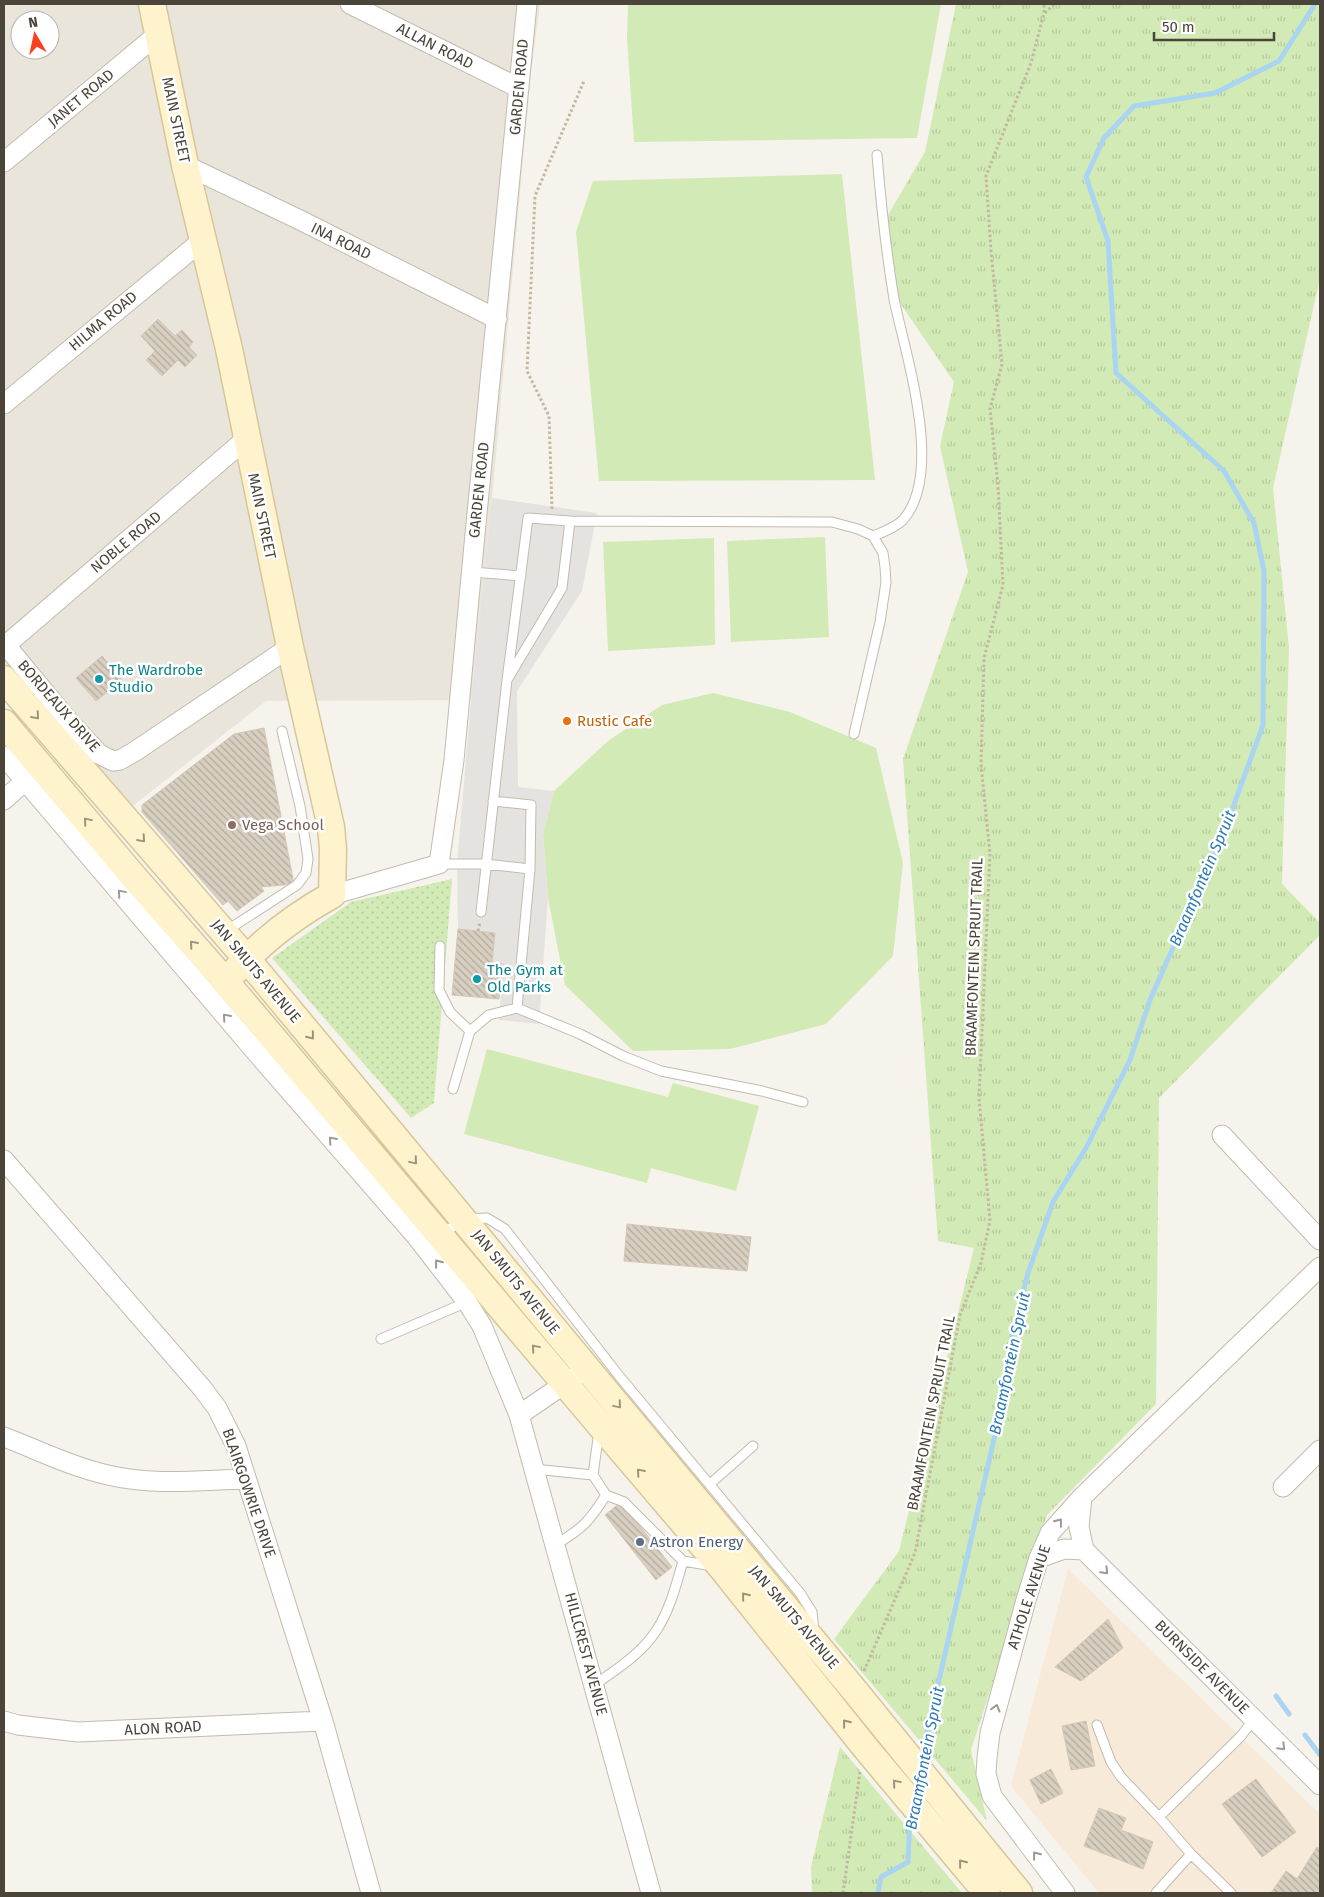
<svg xmlns="http://www.w3.org/2000/svg" width="1324" height="1897" font-family="'Fira Sans',sans-serif">
  <defs>
    <pattern id="grass-dots" width="8" height="8" patternUnits="userSpaceOnUse" patternTransform="scale(1.25)"><rect width="8" height="8" fill="#d2eab5"/><path d="M2 2h.1M6 6h.1" fill="none" stroke="#b6ca9c" stroke-width="1.8" stroke-linecap="round"/></pattern>
    <pattern id="park-tufts" width="24" height="20" patternUnits="userSpaceOnUse" patternTransform="scale(1.25)"><rect width="24" height="20" fill="#d2eab5"/><path d="M3 7l-1-3M5 7V3M7 7l1-3M15 17l-1-3M17 17v-4M19 17l1-3" fill="none" stroke="#b6ca9c"/></pattern>
    <pattern id="building-back-hatch" width="6" height="6" patternUnits="userSpaceOnUse" patternTransform="scale(1.25)"><rect width="6" height="6" fill="#d8cfc1"/><path d="M-1 5l2 2M0 0l6 6M5-1l2 2" fill="none" stroke="#b1aa9e"/></pattern>
  </defs>
  <rect width="100%" height="100%" fill="#f6f3ec"/>
  <path fill="#eae5da" fill-rule="evenodd" d="M4 4H540L531 73 492 498 471 700 266 701 129 809 4 661ZM20 20H50V50H20Z"/>
  <path fill="#f7ead8" d="M1068 1569 1320 1814V1893H1099L1011 1786Z"/>
  <path fill="url(#grass-dots)" d="M452 879 434 1103 411 1118 272 958 351 902Z"/>
  <path fill="url(#park-tufts)" d="M956 4H1320V278L1273 488 1289 648 1282 884 1320 923V935L1159 1098 1156 1404 1047 1515 971 1750 987 1821 834 1639 899 1551 974 1248 938 1241 903 759 968 572 940 446 954 382 898 300 885 220 925 152Z
    M840 1747 962 1893H812L811 1867Z"/>
  <path fill="#d2eab5" d="M628 4H941L917 138 634 142 627 38Z
    M842 174 875 480 599 481 576 232 593 181Z
    M825 537 829 637 731 642 727 541Z
    M714 538 715 645 608 651 603 542Z
    M713 693 790 712 876 748 903 863 893 956 826 1024 730 1049 633 1051 565 985 548 898 543 834 554 791 608 741 662 705Z
    M487 1049 668 1097 673 1083 759 1106 736 1191 651 1168 647 1183 464 1134Z"/>
  <path fill="#e5e3e0" d="M492 498 597 513 582 591 517 691 518 787 554 791 543 834 548 898 539 1024 499 1020 503 964 492 963 495 933 458 929 457 864 471 700Z"/>
  <g fill="none" stroke-linecap="round" stroke-linejoin="round">
    <path stroke="#a9d4f2" stroke-width="5" d="M1276 1696 1289 1714
      M1305 1735 1320 1755
      M921 1759 1002 1404 1012 1336 1028 1273 1053 1202 1086 1148 1130 1060 1150 1000 1225 829 1263 725 1264 571 1254 523 1224 471 1116 373 1108 241 1086 177 1104 138 1134 106 1215 93 1279 61 1315 4
      M878 1893 881 1877 908 1862 910 1814"/>
  </g>
  <path fill="url(#building-back-hatch)" stroke="#d3c7b4" d="M158 319 175 336 182 330 193 342 189 347 197 355 185 367 178 360 162 376 146 360 155 351 141 336Z
    M102 656 122 680 96 701 76 678Z
    M264 728 294 884 261 887 264 891 237 911 228 901 223 905 142 812V805L234 734Z
    M458 929 495 933 492 963 503 964 499 999 452 995Z
    M627 1224 751 1237 747 1271 624 1261Z
    M621 1502 672 1567 656 1580 605 1515Z
    M1108 1619 1123 1648 1081 1681 1055 1667Z
    M1086 1721 1095 1766 1071 1770 1062 1726Z
    M1051 1769 1063 1793 1041 1804 1030 1780Z
    M1256 1779 1296 1832 1262 1857 1222 1804Z
    M1099 1808 1126 1818 1121 1830 1153 1842 1143 1869 1084 1846Z
    M1317 1847 1320 1849V1893H1271L1286 1871 1297 1879Z"/>
  <g fill="none" stroke-linecap="round" stroke-linejoin="round">
    <defs>
      <path id="lane" d="M570 521 832 522 858 529 873 536 883 553 885 567 886 582 880 622 854 734
        M873 536C883 532 895 528 903 520 945 472 905 354 894 299 886 251 881 204 877 155
        M472 572 521 576
        M493 801 531 805 530 869 517 1008
        M439 864H486L530 869
        M481 912 507 680 528 518 570 521 562 588 507 680
        M226 931 297 885 306 873 308 859 300 806 282 731
        M440 946 439 990 450 1012 470 1031
        M453 1089 470 1031 489 1015 517 1008 580 1034 623 1056 661 1071 762 1091 803 1102
        M442 1234 464 1219 487 1218 505 1229 620 1377 800 1593 812 1612 814 1632
        M381 1339 467 1302
        M599 1431 593 1475 606 1495 624 1502 683 1561 713 1566
        M534 1469 593 1475
        M710 1484 753 1446
        M555 1545C583 1528 589 1522 606 1495
        M594 1685C616 1670 642 1653 656 1631 670 1610 676 1585 683 1561
        M1097 1725 1111 1762 1121 1777 1159 1817 1191 1854 1231 1893
        M1159 1817 1241 1736 1254 1719
        M1156 1893 1191 1854"/>
      <path id="street" d="M350 4 519 88
        M4 162 158 34
        M185 165 300 220 497 319
        M4 404 204 239
        M4 643 66 718 99 754 113 761 120 760 134 752 290 647
        M6 645 246 439
        M4 756 261 1058 416 1236 467 1302 482 1326 519 1415 651 1893
        M4 800 25 781
        M332 895 439 864 454 760 475 534 527 4
        M1222 1135 1320 1240
        M4 1160 202 1388 217 1408 236 1446 323 1721 371 1893
        M519 1415 576 1376
        M4 1437C38 1450 72 1467 108 1475 153 1486 201 1480 246 1479
        M1283 1487 1320 1450
        M1082 1497 1079 1527 1084 1550 1320 1785
        M1039 1558 1064 1549 1084 1550
        M4 1721 18 1725 78 1732 323 1721
        M1065 1893 992 1796 986 1774 987 1758 990 1733 1026 1600 1039 1558 1050 1533 1082 1497 1320 1267"/>
      <path id="secondary" d="M152 4 185 165 229 349 290 647 331 827 333 849 332 895C296 915 262 941 235 971
        M4 679 246 958 855 1691 1019 1893
        M4 723 133 876 225 981 600 1425 721 1567 864 1746 987 1893"/>
    </defs>
    <use href="#lane" stroke="#c2bbae" stroke-width="11"/>
    <use href="#street" stroke="#c2bbae" stroke-width="21"/>
    <use href="#secondary" stroke="#d6c79b" stroke-width="29"/>
    <path stroke="#c4b79f" stroke-width="3" stroke-dasharray="2.5 2.5" stroke-linecap="butt" d="M1045 13 1054 4
      M552 509 549 416 527 371 535 196 584 81
      M478 931 480 922
      M864 1671 915 1553 960 1315 981 1263 990 1221 979 1098 990 854 981 764 984 658 1003 585 998 485 990 409 1002 364 991 251 986 176 1031 63 1044 13V4
      M843 1893 860 1772"/>
    <use href="#lane" stroke="#fff" stroke-width="9"/>
    <use href="#street" stroke="#fff" stroke-width="19"/>
    <use href="#secondary" stroke="#fff3cd" stroke-width="26"/>
  </g>
  <defs><path id="oneway-chevron" d="M-2-3.5L2.5 0L-2 3.5" fill="none" stroke-width="1.6" stroke-linecap="round" stroke-linejoin="round" transform="scale(1.25)"/></defs>
  <g stroke="#9c937c">
    <use href="#oneway-chevron" transform="translate(36 716) rotate(49)"/>
    <use href="#oneway-chevron" transform="translate(87 821) rotate(-130)"/>
    <use href="#oneway-chevron" transform="translate(142 839) rotate(49)"/>
    <use href="#oneway-chevron" transform="translate(193 944) rotate(-131)"/>
    <use href="#oneway-chevron" transform="translate(311 1036) rotate(51)"/>
    <use href="#oneway-chevron" transform="translate(414 1161) rotate(50)"/>
    <use href="#oneway-chevron" transform="translate(535 1348) rotate(-130)"/>
    <use href="#oneway-chevron" transform="translate(618 1405) rotate(50)"/>
    <use href="#oneway-chevron" transform="translate(640 1472) rotate(-131)"/>
    <use href="#oneway-chevron" transform="translate(745 1596) rotate(-129)"/>
    <use href="#oneway-chevron" transform="translate(846 1723) rotate(-129)"/>
    <use href="#oneway-chevron" transform="translate(896 1783) rotate(-130)"/>
    <use href="#oneway-chevron" transform="translate(962 1863) rotate(-129)"/>
  </g>
  <g stroke="#9c9892">
    <use href="#oneway-chevron" transform="translate(121 893) rotate(-130)"/>
    <use href="#oneway-chevron" transform="translate(226 1017) rotate(-131)"/>
    <use href="#oneway-chevron" transform="translate(332 1140) rotate(-131)"/>
    <use href="#oneway-chevron" transform="translate(438 1263) rotate(-128)"/>
    <use href="#oneway-chevron" transform="translate(1059 1522) rotate(-52)"/>
    <use href="#oneway-chevron" transform="translate(1105 1571) rotate(45)"/>
    <use href="#oneway-chevron" transform="translate(996 1708) rotate(-75)"/>
    <use href="#oneway-chevron" transform="translate(1282 1747) rotate(45)"/>
    <use href="#oneway-chevron" transform="translate(1036 1855) rotate(-128)"/>
  </g>
  <g fill="#0f9aa8" stroke="#fff" stroke-width="2">
    <circle cx="99" cy="679" r="5"/>
    <circle cx="477" cy="979" r="5"/>
  </g>
  <circle fill="#e8710a" stroke="#fff" stroke-width="2" cx="567" cy="721" r="5"/>
  <circle fill="#8d6e63" stroke="#fff" stroke-width="2" cx="232" cy="825" r="5"/>
  <circle fill="#5c6f8a" stroke="#fff" stroke-width="2" cx="640" cy="1542" r="5"/>
  <g text-anchor="middle" stroke-width="5" stroke-linejoin="round" paint-order="stroke">
    <g font-size="15" fill="#4b4439" stroke="#fff">
      <text transform="translate(435 46) rotate(27)" y="5">ALLAN ROAD</text>
      <text transform="translate(519 87) rotate(-85)" y="5">GARDEN ROAD</text>
      <text transform="translate(81 98) rotate(-40)" y="5">JANET ROAD</text>
      <text transform="translate(176 120) rotate(78)" y="5">MAIN STREET</text>
      <text transform="translate(341 241) rotate(26)" y="5">INA ROAD</text>
      <text transform="translate(103 321) rotate(-40)" y="5">HILMA ROAD</text>
      <text transform="translate(479 490) rotate(-84)" y="5">GARDEN ROAD</text>
      <text transform="translate(262 516) rotate(78)" y="5">MAIN STREET</text>
      <text transform="translate(126 542) rotate(-40)" y="5">NOBLE ROAD</text>
      <text transform="translate(59 706) rotate(49)" y="5">BORDEAUX DRIVE</text>
      <text transform="translate(974 957) rotate(-88)" y="5">BRAAMFONTEIN SPRUIT TRAIL</text>
      <text transform="translate(256 971) rotate(50)" y="5">JAN SMUTS AVENUE</text>
      <text transform="translate(516 1282) rotate(51)" y="5">JAN SMUTS AVENUE</text>
      <text transform="translate(931 1413) rotate(-79)" y="5">BRAAMFONTEIN SPRUIT TRAIL</text>
      <text transform="translate(249 1493) rotate(71)" y="5">BLAIRGOWRIE DRIVE</text>
      <text transform="translate(1029 1597) rotate(-72)" y="5">ATHOLE AVENUE</text>
      <text transform="translate(794 1617) rotate(50)" y="5">JAN SMUTS AVENUE</text>
      <text transform="translate(586 1654) rotate(75)" y="5">HILLCREST AVENUE</text>
      <text transform="translate(1202 1667) rotate(45)" y="5">BURNSIDE AVENUE</text>
      <text transform="translate(163 1728) rotate(-3)" y="5">ALON ROAD</text>
    </g>
    <g font-size="15" fill="#0d838f" stroke="#fff" text-anchor="start">
      <text x="109" y="675">The Wardrobe<tspan x="109" dy="17">Studio</tspan></text>
      <text x="487" y="975">The Gym at<tspan x="487" dy="17">Old Parks</tspan></text>
    </g>
    <g font-size="15" fill="#c56008" stroke="#fff" text-anchor="start">
      <text x="577" y="726">Rustic Cafe</text>
    </g>
    <g font-size="15" fill="#785e54" stroke="#fff" text-anchor="start">
      <text x="242" y="830">Vega School</text>
    </g>
    <g font-size="15" fill="#4e5e75" stroke="#fff" text-anchor="start">
      <text x="650" y="1547">Astron Energy</text>
    </g>
    <g font-size="16" font-style="italic" fill="#2e7ab2" stroke="#fff">
      <text transform="translate(1202 878) rotate(-67)" y="6">Braamfontein Spruit</text>
      <text transform="translate(1009 1363) rotate(-78)" y="6">Braamfontein Spruit</text>
      <text transform="translate(924 1758) rotate(-79)" y="6">Braamfontein Spruit</text>
    </g>
  </g>
  <rect width="1324" height="1897" fill="none" stroke="#4b4439" stroke-width="10"/>
  <g transform="translate(35 35) rotate(351)"><circle r="24" fill="#ffffff" stroke="#b7b4b0"/>
  <path d="M0-4L9 19L0 12L-9 19Z" fill="#fc3f1d"/>
  <text y="-8" font-size="14" font-weight="bold" text-anchor="middle" fill="#4b4439">N</text>
  </g>
  <path d="M1154 32v8h120v-8" fill="none" stroke="#4b4439" stroke-width="2.5"/>
  <text x="1162" y="32" font-size="15" fill="#4b4439" stroke="#ffffff" stroke-width="4" paint-order="stroke">50 m</text>
</svg>
